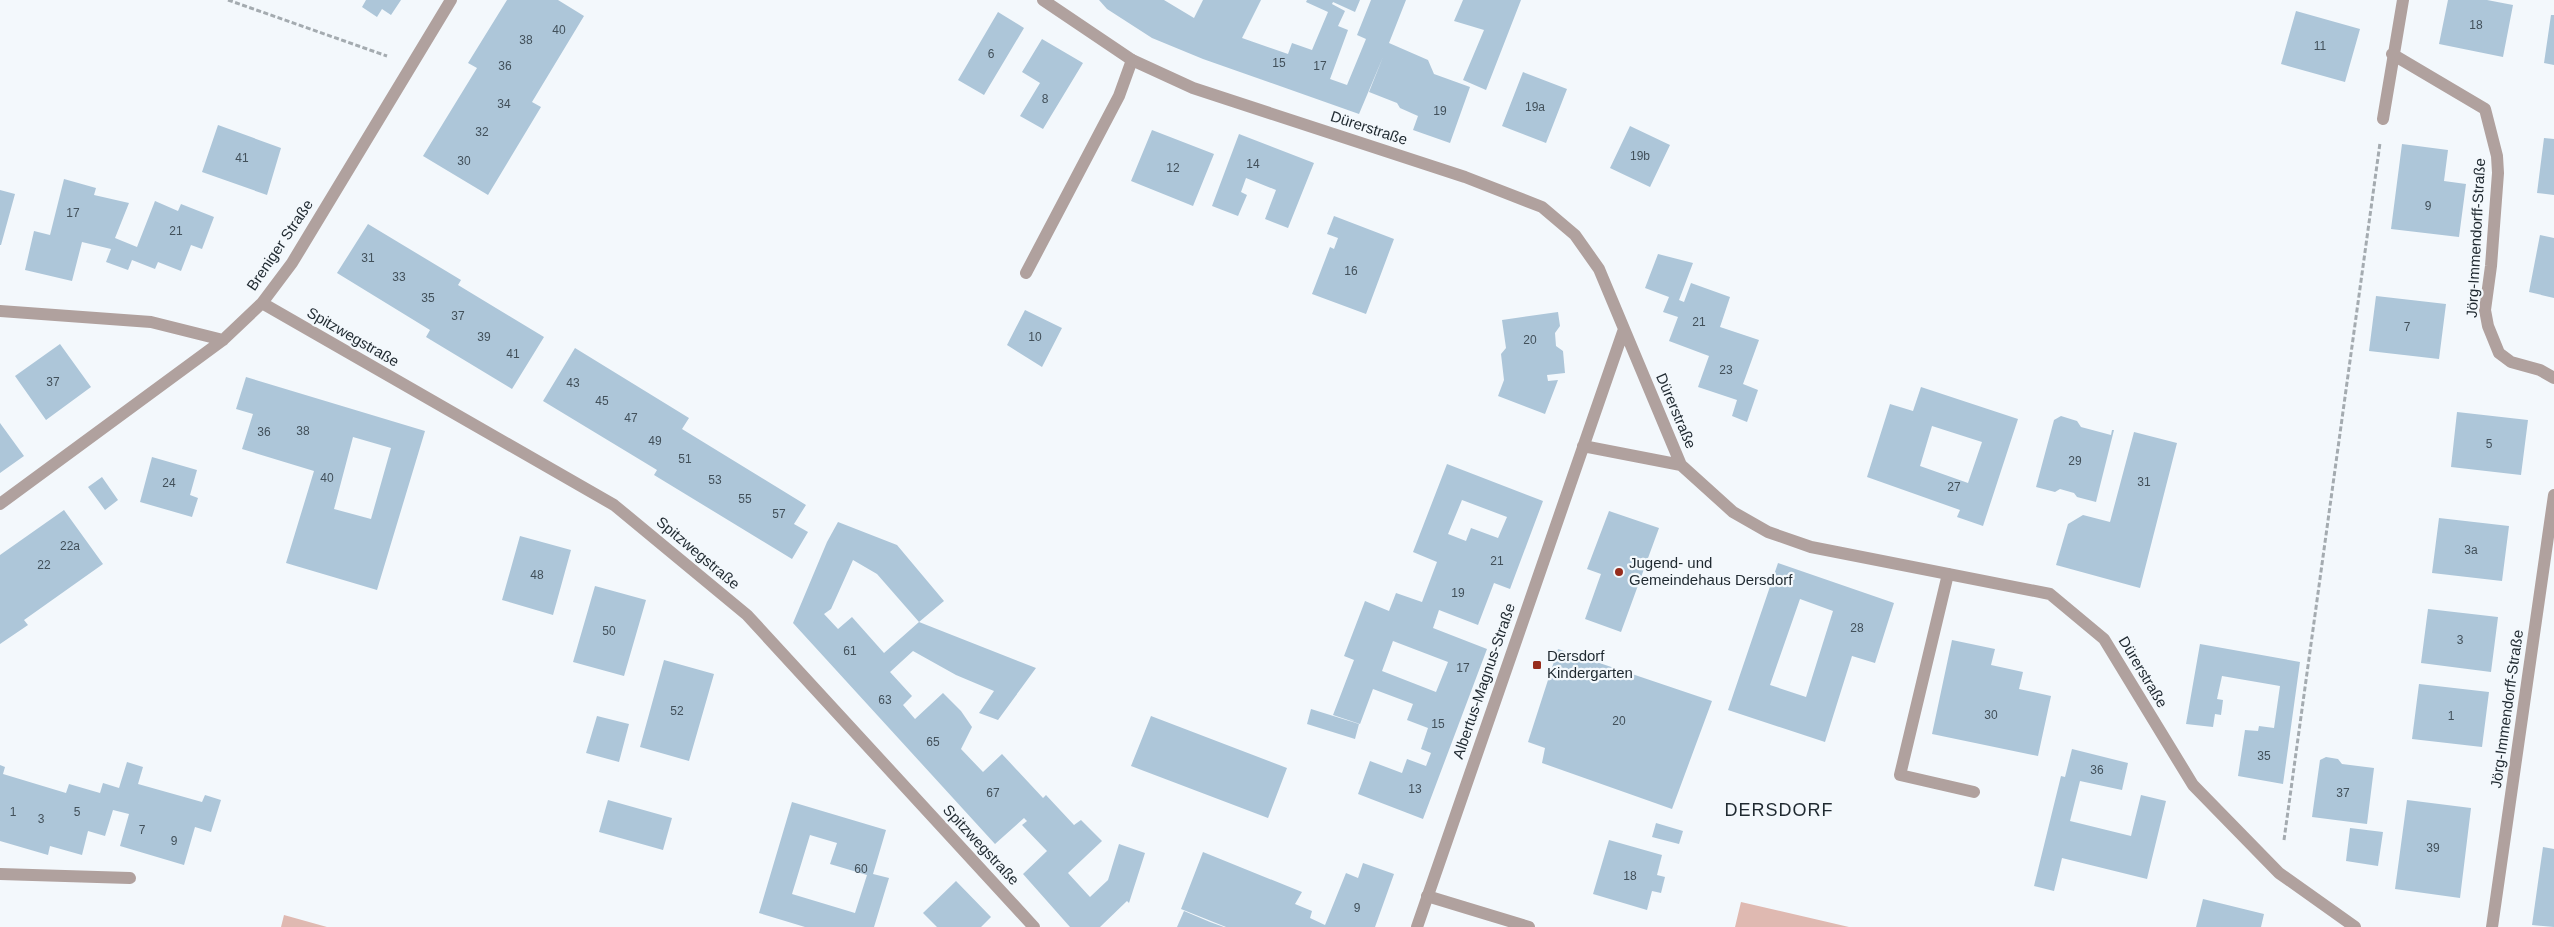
<svg xmlns="http://www.w3.org/2000/svg" width="2554" height="927" font-family="Helvetica,sans-serif">
  <rect width="100%" height="100%" fill="#f3f8fc"/>
  <path fill="#dfb9b1" d="M1741 902 1849 927H1735Z
    M284 915 327 927H281Z"/>
  <path fill="#adc6d9" fill-rule="evenodd" d="M366 0H401L391 15 382 9 377 17 362 7Z
    M507 0H558L584 16 532 102 541 107 488 195 423 156 477 68 468 63Z
    M1099 0H1164L1194 18 1203 0H1261L1242 38 1288 54 1292 43 1312 50 1328 12 1306 2 1307 0H1360L1355 12 1333 2 1332 4 1345 11 1338 26 1348 30 1330 79 1347 85 1366 39 1357 35 1371 0H1406L1389 43 1428 60 1434 74 1470 87 1450 143 1413 130 1418 116 1400 108 1397 103 1369 92 1383 57 1359 114 1203 59 1152 38 1107 9Z
    M1463 0H1521L1486 90 1463 80 1484 30 1454 21Z
    M2448 0H2487L2513 5 2503 57 2439 44Z
    M2296 11 2360 29 2345 82 2281 64Z
    M998 12 1024 28 984 95 958 80Z
    M2551 15H2554V65L2544 63Z
    M1042 39 1083 63 1043 129 1020 116 1040 83 1022 72Z
    M1523 72 1567 89 1546 143 1502 126Z
    M218 125 281 148 267 195 202 172Z
    M1630 126 1670 145 1650 187 1610 168Z
    M1152 130 1214 154 1193 206 1131 181Z
    M1239 134 1314 163 1288 228 1265 219 1276 190 1246 178 1241 192 1247 195 1238 216 1212 206Z
    M2544 138 2554 139V195L2537 193Z
    M2402 144 2448 150 2444 181 2466 184 2459 237 2391 229Z
    M64 179 96 188 94 195 129 203 115 238 137 247 155 201 178 211 181 204 214 217 202 249 191 245 181 271 158 262 155 269 132 260 128 270 106 262 111 249 82 242 72 281 25 270 34 231 50 235Z
    M0 190 15 194 1 245H0Z
    M1334 216 1394 239 1366 314 1312 294 1330 247 1334 249 1338 238 1327 234Z
    M368 224 461 280 458 285 544 337 512 389 426 337 430 330 337 273Z
    M2540 235 2554 238V298L2529 292Z
    M1658 254 1693 263 1679 300 1684 302 1691 283 1730 297 1720 327 1759 340 1743 384 1758 390 1747 422 1732 416 1737 400 1698 387 1709 356 1669 341 1678 317 1663 312 1669 297 1645 288Z
    M2376 296 2446 304 2439 359 2369 351Z
    M1025 310 1062 328 1042 367 1007 345Z
    M1558 312 1560 326 1555 333 1556 346 1563 351 1565 373 1547 375 1548 381 1558 380 1545 414 1498 396 1504 380 1501 354 1506 348 1502 320Z
    M60 344 91 387 46 420 15 376Z
    M575 348 689 418 682 429 806 505 794 524 808 532 792 559 654 475 657 470 543 401Z
    M246 377 425 431 377 590 286 563 314 471 242 449 253 414 236 409ZM353 437 391 448 371 519 334 509Z
    M1921 387 2018 419 1983 526 1957 517 1960 510 1867 477 1890 404 1913 411ZM1932 426 1982 442 1968 483 1920 466Z
    M2457 412 2528 420 2521 475 2451 467Z
    M2061 416 2077 421 2081 427 2111 435 2112 430H2114L2096 502 2077 497 2074 493 2060 489 2055 492 2036 487 2054 420Z
    M0 423 24 456 0 473Z
    M2134 432 2177 443 2140 588 2056 565 2068 524 2083 515 2110 522Z
    M152 457 197 470 190 495 198 498 192 517 140 502Z
    M1447 464 1543 501 1510 589 1494 583 1478 625 1439 610 1433 628 1487 649 1423 819 1358 794 1370 761 1402 773 1407 759 1426 766 1431 753 1421 749 1428 728 1407 720 1413 704 1373 689 1360 724 1333 715 1354 660 1344 656 1365 601 1389 611 1396 593 1422 602 1437 562 1413 552ZM1462 500 1507 517 1498 538 1471 528 1466 541 1448 534ZM1393 641 1448 662 1436 692 1382 671Z
    M102 477 118 500 105 510 88 487Z
    M64 510 103 564 24 620 28 625 0 644V555Z
    M1609 511 1659 528 1621 632 1585 619 1601 574 1587 569Z
    M2439 518 2509 526 2502 581 2432 573Z
    M838 522 897 545 944 601 919 622 877 574 853 560 831 609 824 614 838 629 852 617 884 653 919 622 1036 668 998 720 979 713 994 691 956 675 913 651 890 672 912 696 903 705 915 719 943 693 961 711 972 727 961 749 983 772 1002 754 1043 798 1046 795 1074 825 1081 820 1102 841 1068 873 1090 897 1108 880 1119 844 1145 853 1129 903 1127 901 1100 927H1070L1023 874 1047 851 1022 825 1027 821 1024 818 995 844 793 623 827 542Z
    M520 536 571 550 553 615 502 600Z
    M1778 563 1894 603 1875 663 1852 656 1825 742 1728 710ZM1800 599 1833 611 1806 697 1770 685Z
    M595 586 646 600 624 676 573 662Z
    M2428 609 2498 617 2491 672 2421 663Z
    M1952 640 1995 649 1991 665 2023 672 2019 689 2051 696 2038 756 1932 734Z
    M2200 644 2300 662 2283 784 2238 776 2245 730 2258 731 2259 726 2274 728 2280 686 2222 676 2217 699 2223 700 2221 715 2215 714 2213 727 2186 724Z
    M1558 649 1712 701 1672 809 1542 763 1545 748 1528 742Z
    M664 660 714 674 689 761 640 747Z
    M2419 684 2489 692 2482 747 2412 739Z
    M1311 709 1359 724 1355 739 1307 724Z
    M597 716 629 724 619 762 586 753Z
    M1151 716 1287 768 1268 818 1131 766Z
    M2072 749 2128 763 2122 790 2080 781 2070 821 2131 836 2141 795 2166 801 2147 879 2062 858 2054 891 2034 886 2061 776 2065 777Z
    M2326 757 2338 759 2342 764 2374 768 2367 824 2312 817 2320 760Z
    M127 762 143 767 138 784 202 802 205 795 221 800 211 832 195 827 184 865 120 846 129 814 113 810 105 836 88 831 82 855 50 846 48 855 0 841V765L5 767 3 774 66 793 69 784 100 793 103 783 119 788Z
    M608 800 672 818 663 850 599 832Z
    M2407 800 2471 808 2460 898 2395 889Z
    M792 802 886 830 873 874 889 878 874 927H805L759 913ZM810 835 837 843 830 864 867 875 855 913 792 894Z
    M1656 823 1683 831 1679 844 1652 837Z
    M2350 828 2383 832 2378 866 2346 861Z
    M1609 840 1662 855 1657 875 1665 877 1661 893 1652 891 1647 910 1593 894Z
    M2543 847 2554 849V927L2532 925Z
    M1203 852 1302 892 1295 904 1312 911 1310 918 1325 925 1346 873 1358 878 1363 863 1394 874 1375 927H1226L1181 909Z
    M956 881 991 917 981 927H937L923 913Z
    M2203 899 2264 914 2261 927H2196Z
    M1184 911 1210 922 1224 927H1177Z"/>
  <g fill="none" stroke-linecap="round" stroke-linejoin="round">
    <path stroke="#a4abb0" stroke-width="3" stroke-dasharray="5 2.5" stroke-linecap="butt" d="M228 0 387 56
      M2284 840 2380 143"/>
    <path stroke="#b0a19e" stroke-width="12" d="M1026 273 1119 96 1132 60
      M1948 574 1900 775 1974 792
      M1427 896 1529 927"/>
    <path stroke="#b0a19e" stroke-width="12" d="M1043 0 1132 60 1193 88 1465 177 1542 207 1575 235 1599 269 1681 465 1733 512 1768 532 1811 547 2050 594 2104 639 2193 785 2279 873 2355 927
      M2392 54 2485 109 2497 156 2498 173 2491 266 2485 310 2488 326 2499 353 2511 362 2540 370 2554 378
      M2383 119 2403 0
      M262 303 614 505 747 615 1034 927
      M0 311 151 322 223 340
      M1583 446 1681 465
      M0 504 223 340 262 303 292 263 451 0
      M0 874 130 878
      M1417 927 1624 329
      M2492 927 2554 495"/>
  </g>
  <g fill="#962c1c" stroke="#f3f8fc" stroke-width="2">
    <circle cx="1619" cy="572" r="5"/>
    <rect x="1532" y="660" width="10" height="10" rx="2.5"/>
  </g>
  <g text-anchor="middle" stroke-width="4.5" stroke-linejoin="round" paint-order="stroke">
    <g font-size="12" fill="#42505a">
      <text x="2476" y="29">18</text>
      <text x="559" y="34">40</text>
      <text x="526" y="44">38</text>
      <text x="2320" y="50">11</text>
      <text x="991" y="58">6</text>
      <text x="1279" y="67">15</text>
      <text x="505" y="70">36</text>
      <text x="1320" y="70">17</text>
      <text x="1045" y="103">8</text>
      <text x="504" y="108">34</text>
      <text x="1535" y="111">19a</text>
      <text x="1440" y="115">19</text>
      <text x="482" y="136">32</text>
      <text x="1640" y="160">19b</text>
      <text x="242" y="162">41</text>
      <text x="464" y="165">30</text>
      <text x="1253" y="168">14</text>
      <text x="1173" y="172">12</text>
      <text x="2428" y="210">9</text>
      <text x="73" y="217">17</text>
      <text x="176" y="235">21</text>
      <text x="368" y="262">31</text>
      <text x="1351" y="275">16</text>
      <text x="399" y="281">33</text>
      <text x="428" y="302">35</text>
      <text x="458" y="320">37</text>
      <text x="1699" y="326">21</text>
      <text x="2407" y="331">7</text>
      <text x="484" y="341">39</text>
      <text x="1035" y="341">10</text>
      <text x="1530" y="344">20</text>
      <text x="513" y="358">41</text>
      <text x="1726" y="374">23</text>
      <text x="53" y="386">37</text>
      <text x="573" y="387">43</text>
      <text x="602" y="405">45</text>
      <text x="631" y="422">47</text>
      <text x="303" y="435">38</text>
      <text x="264" y="436">36</text>
      <text x="655" y="445">49</text>
      <text x="2489" y="448">5</text>
      <text x="685" y="463">51</text>
      <text x="2075" y="465">29</text>
      <text x="327" y="482">40</text>
      <text x="715" y="484">53</text>
      <text x="2144" y="486">31</text>
      <text x="169" y="487">24</text>
      <text x="1954" y="491">27</text>
      <text x="745" y="503">55</text>
      <text x="779" y="518">57</text>
      <text x="70" y="550">22a</text>
      <text x="2471" y="554">3a</text>
      <text x="1497" y="565">21</text>
      <text x="44" y="569">22</text>
      <text x="537" y="579">48</text>
      <text x="1458" y="597">19</text>
      <text x="1857" y="632">28</text>
      <text x="609" y="635">50</text>
      <text x="2460" y="644">3</text>
      <text x="850" y="655">61</text>
      <text x="1463" y="672">17</text>
      <text x="885" y="704">63</text>
      <text x="677" y="715">52</text>
      <text x="1991" y="719">30</text>
      <text x="2451" y="720">1</text>
      <text x="1619" y="725">20</text>
      <text x="1438" y="728">15</text>
      <text x="933" y="746">65</text>
      <text x="2264" y="760">35</text>
      <text x="2097" y="774">36</text>
      <text x="1415" y="793">13</text>
      <text x="993" y="797">67</text>
      <text x="2343" y="797">37</text>
      <text x="13" y="816">1</text>
      <text x="77" y="816">5</text>
      <text x="41" y="823">3</text>
      <text x="142" y="834">7</text>
      <text x="174" y="845">9</text>
      <text x="2433" y="852">39</text>
      <text x="861" y="873">60</text>
      <text x="1630" y="880">18</text>
      <text x="1357" y="912">9</text>
    </g>
    <g font-size="15" fill="#1f2930" stroke="#f3f8fc">
      <text transform="translate(1369 128) rotate(18)" y="5">Dürerstraße</text>
      <text transform="translate(2476 238) rotate(-87)" y="5">Jörg-Immendorff-Straße</text>
      <text transform="translate(280 245) rotate(-56)" y="5">Breniger Straße</text>
      <text transform="translate(353 337) rotate(30)" y="5">Spitzwegstraße</text>
      <text transform="translate(1676 411) rotate(67)" y="5">Dürerstraße</text>
      <text transform="translate(698 553) rotate(40)" y="5">Spitzwegstraße</text>
      <text transform="translate(2143 672) rotate(59)" y="5">Dürerstraße</text>
      <text transform="translate(1484 681) rotate(-71)" y="5">Albertus-Magnus-Straße</text>
      <text transform="translate(2507 709) rotate(-82)" y="5">Jörg-Immendorff-Straße</text>
      <text transform="translate(981 845) rotate(47)" y="5">Spitzwegstraße</text>
    </g>
    <g font-size="15" fill="#1f2930" stroke="#f3f8fc" text-anchor="start">
      <text x="1629" y="568">Jugend- und<tspan x="1629" dy="17">Gemeindehaus Dersdorf</tspan></text>
      <text x="1547" y="661">Dersdorf<tspan x="1547" dy="17">Kindergarten</tspan></text>
    </g>
    <g font-size="18" letter-spacing="1" fill="#1f2930" stroke="#f3f8fc">
      <text x="1779" y="816">DERSDORF</text>
    </g>
  </g>
</svg>
